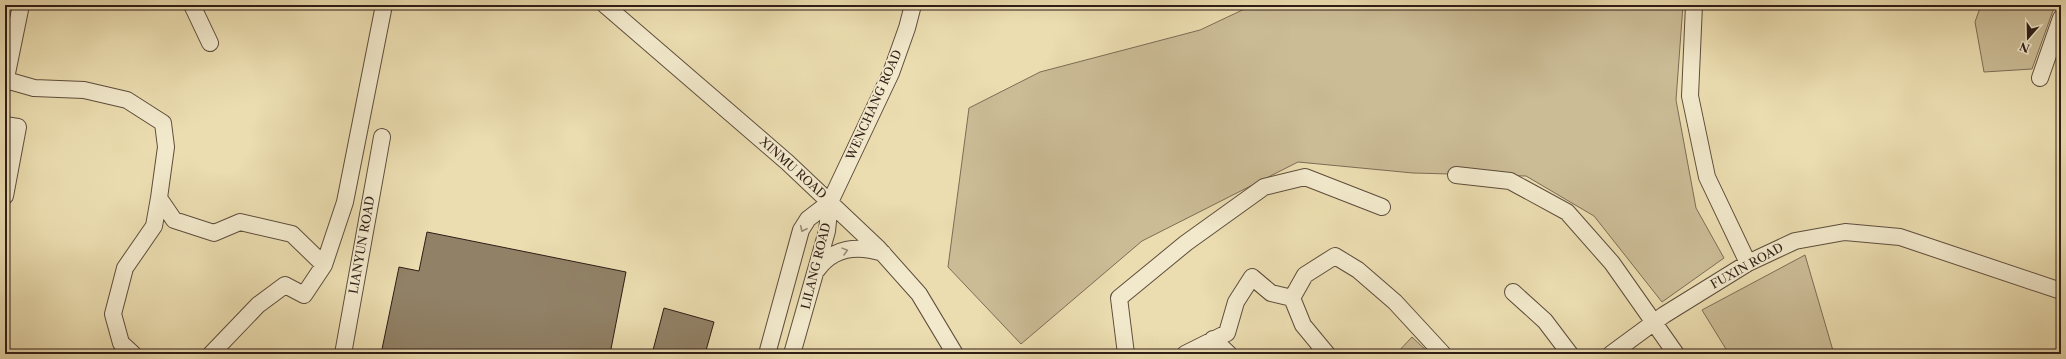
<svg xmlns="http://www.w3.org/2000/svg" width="2066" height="359" font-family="'Libre Caslon Text',serif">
  <rect width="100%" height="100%" fill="#ebddb0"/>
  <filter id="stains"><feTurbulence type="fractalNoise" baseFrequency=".005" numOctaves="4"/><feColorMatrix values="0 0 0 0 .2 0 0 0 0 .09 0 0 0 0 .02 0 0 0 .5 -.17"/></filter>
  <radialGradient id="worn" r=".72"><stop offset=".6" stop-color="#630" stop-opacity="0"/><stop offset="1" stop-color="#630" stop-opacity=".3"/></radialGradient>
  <path fill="#cbbc96" stroke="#7d6c56" d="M1253 5H1683L1676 100 1696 208 1724 258 1662 302 1594 216 1526 176 1413 173 1298 162 1142 241 1021 344 948 267 969 108 1040 72 1200 30Z
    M1981 5H2055L2032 69 1984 72 1975 22Z
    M1805 255 1834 354H1729L1702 310Z
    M1412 337 1430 354H1396Z"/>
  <path fill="#918166" stroke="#2f1d16" d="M427 232 626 272 610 354H381L399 267 419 271Z
    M664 308 714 322 705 354H652Z"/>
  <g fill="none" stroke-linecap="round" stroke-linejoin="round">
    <defs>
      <path id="minor" d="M192 5 210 43
        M605 5 787 162 878 248 919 294 955 354
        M1694 5 1690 96 1707 177 1748 263
        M2040 78 2061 18
        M6 80 34 88 84 90 127 100 163 123 166 147 159 198 174 220 214 233 240 222 292 234 324 265
        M5 83 21 5
        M5 125 18 127 5 196
        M1456 175 1510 181 1567 212 1612 263 1676 354
        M817 270C833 247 858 245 883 253
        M1513 292 1545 321 1570 354
        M1292 298 1303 325 1327 354
        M1213 339 1229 354
        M133 354 121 343 113 314 125 268 154 226 159 198
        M211 354 258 305 285 285 304 295 324 265 345 202 384 5
        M343 354 382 137
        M767 354 801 230 808 219 830 202
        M792 354 827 231 830 202 891 73 907 28 913 5
        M1126 354 1119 298 1186 243 1264 187 1305 177 1382 207
        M1185 354 1227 333 1236 302 1252 277 1271 293 1292 298 1305 275 1335 256 1358 270 1395 302 1443 354
        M1611 354 1664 315 1748 263 1795 241 1845 232 1900 237 2061 291"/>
    </defs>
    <use href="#minor" stroke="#5e4d3c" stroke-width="18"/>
    <use href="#minor" stroke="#f2e9cc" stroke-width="16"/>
  </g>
  <defs><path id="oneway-chevron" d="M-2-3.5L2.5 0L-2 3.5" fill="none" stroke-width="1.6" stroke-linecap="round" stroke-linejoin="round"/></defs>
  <g stroke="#9a8d7a">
    <use href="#oneway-chevron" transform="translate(803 229) rotate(115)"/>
    <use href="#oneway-chevron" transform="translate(845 251) rotate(-15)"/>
  </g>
  <g text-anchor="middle" stroke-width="3.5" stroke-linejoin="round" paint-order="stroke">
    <g font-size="12" fill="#2f1d16" stroke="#f2e9cc">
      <text transform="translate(874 105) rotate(-66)" y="4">WENCHANG ROAD</text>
      <text transform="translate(793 168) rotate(42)" y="4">XINMU ROAD</text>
      <text transform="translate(362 245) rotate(-80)" y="4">LIANYUN ROAD</text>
      <text transform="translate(816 266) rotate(-76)" y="4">LILANG ROAD</text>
      <text transform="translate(1747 266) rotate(-29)" y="4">FUXIN ROAD</text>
    </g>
  </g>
  <rect width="2066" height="359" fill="none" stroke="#ebddb0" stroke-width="20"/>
  <rect x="6" y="6" width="2054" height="347" fill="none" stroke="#2f1d16" stroke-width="2"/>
  <rect x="10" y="10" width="2046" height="339" fill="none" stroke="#2f1d16"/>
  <g transform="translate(2028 38) rotate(200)" stroke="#f2e9cc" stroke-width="3" paint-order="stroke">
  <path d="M0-3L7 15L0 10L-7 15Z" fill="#2f1d16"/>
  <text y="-6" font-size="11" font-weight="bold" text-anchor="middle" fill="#2f1d16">N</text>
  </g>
  <rect width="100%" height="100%" filter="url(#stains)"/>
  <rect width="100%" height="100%" fill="url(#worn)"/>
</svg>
